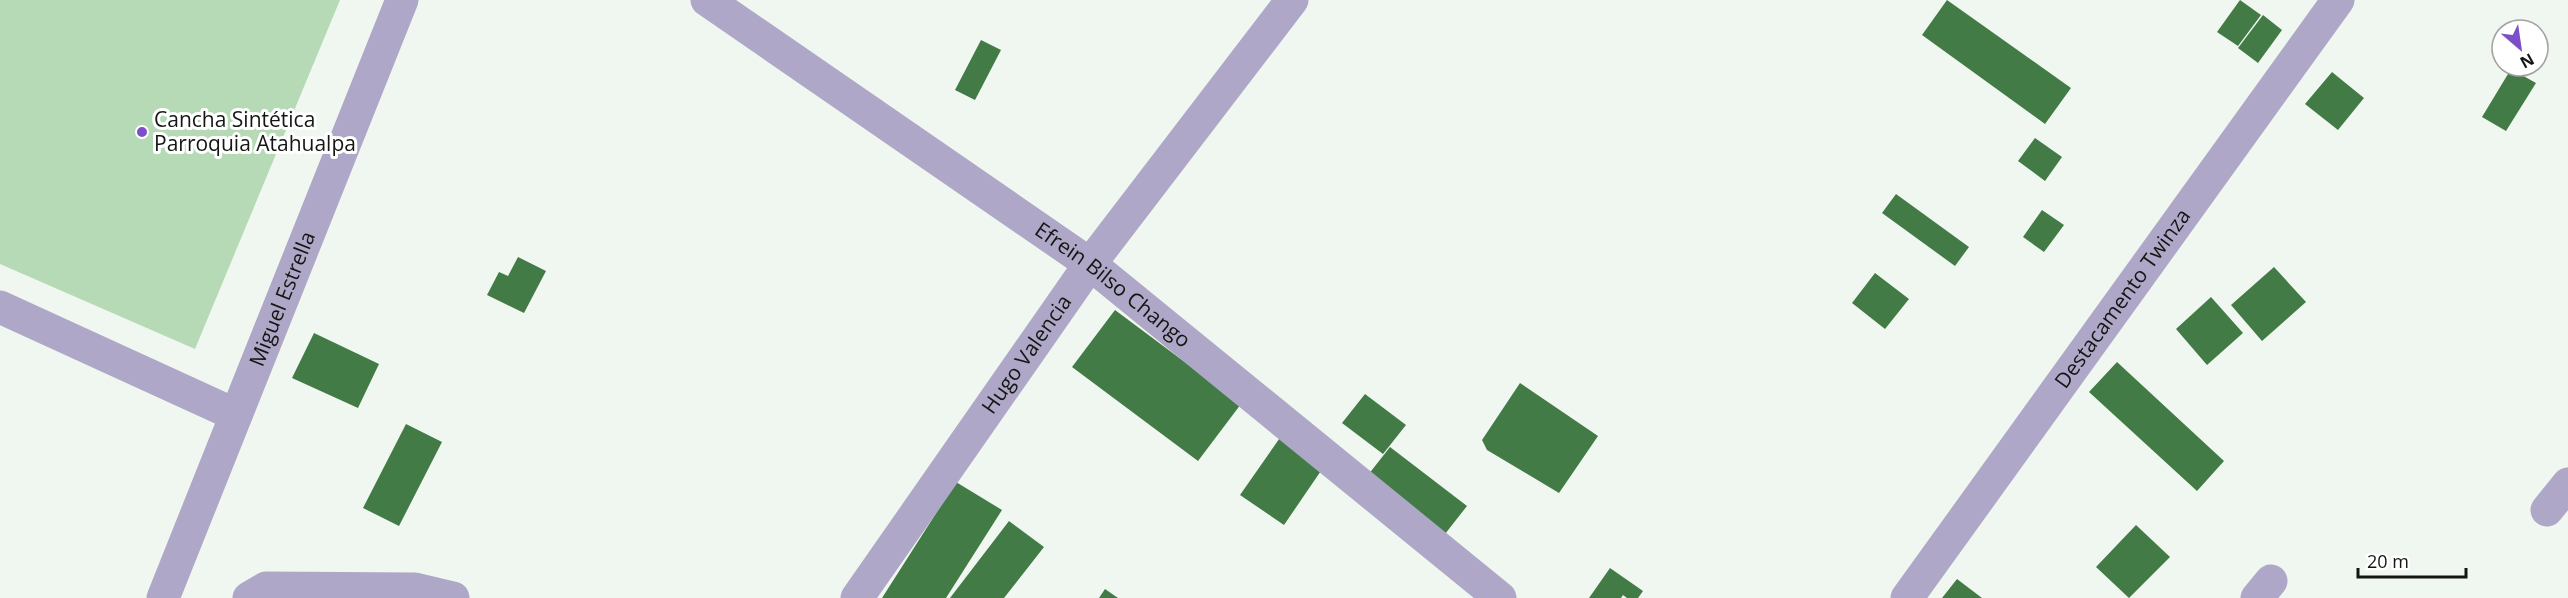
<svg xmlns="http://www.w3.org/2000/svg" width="2568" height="598" font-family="'Open Sans',sans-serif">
  <rect width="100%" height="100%" fill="#f0f7f0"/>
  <path fill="#b5dab5" d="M0 0H340L195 349 0 264Z"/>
  <path fill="#437b46" d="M1947 0 2071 88 2045 124 1922 35Z
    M2240 0 2261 15 2238 46 2217 32Z
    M2263 15 2282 30 2258 63 2238 48Z
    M981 40 1001 50 975 100 955 90Z
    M2511 69 2536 83 2506 131 2482 117Z
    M2332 72 2364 98 2338 130 2305 104Z
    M2035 138 2062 157 2045 181 2018 161Z
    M1896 194 1969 247 1955 266 1882 213Z
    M2042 210 2064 225 2044 252 2023 237Z
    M518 257 546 271 524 313 487 295 499 272 508 276Z
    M2274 267 2306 302 2262 341 2231 305Z
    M1875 273 1909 299 1885 329 1852 303Z
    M2211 297 2243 333 2207 365 2176 329Z
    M1115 310 1241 404 1198 461 1072 367Z
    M314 333 379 364 358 408 292 378Z
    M2117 362 2224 461 2197 491 2089 392Z
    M1520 383 1598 436 1559 493 1487 450 1482 440Z
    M1365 394 1406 425 1383 454 1342 423Z
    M406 424 442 442 399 526 363 508Z
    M1284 432 1327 462 1284 525 1240 495Z
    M1390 447 1467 506 1445 534 1368 475Z
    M956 482 1002 510 946 598H882Z
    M1009 521 1044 547 1004 598H950Z
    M2136 525 2170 557 2129 598 2096 567Z
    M1610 568 1643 591 1638 598H1627L1623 595 1621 598H1589Z
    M1957 579 1982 598H1942Z
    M1105 589 1118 598H1099Z"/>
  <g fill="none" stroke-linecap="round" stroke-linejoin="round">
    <g stroke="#afa7c7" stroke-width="33">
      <path id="s1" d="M707 0 1090 264 1500 598"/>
      <path d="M0 307 236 415"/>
      <path d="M2547 510 2568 484"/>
      <path id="s2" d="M163 598 402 0"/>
      <path d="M249 598 266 588 415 589 453 598"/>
      <path id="s3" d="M857 598 1090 264 1292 0"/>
      <path id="s4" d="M1907 598 2338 0"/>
      <path d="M2257 598 2271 581"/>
    </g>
  </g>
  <circle fill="#7c4fc8" stroke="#fff" stroke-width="2" cx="142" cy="132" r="6"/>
  <g text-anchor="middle" stroke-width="6" stroke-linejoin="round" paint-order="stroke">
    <g font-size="21" fill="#141614" stroke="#fff" text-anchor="start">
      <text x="154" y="127">Cancha Sintética<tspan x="154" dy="24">Parroquia Atahualpa</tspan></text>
    </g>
    <g font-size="21" fill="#141614" stroke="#fff">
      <text dy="7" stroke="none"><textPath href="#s1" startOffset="496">Efrein Bilso Chango</textPath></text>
      <text dy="7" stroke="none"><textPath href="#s2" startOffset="322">Miguel Estrella</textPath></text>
      <text dy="7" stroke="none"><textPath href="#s4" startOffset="369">Destacamento Twinza</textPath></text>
      <text dy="7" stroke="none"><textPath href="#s3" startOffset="297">Hugo Valencia</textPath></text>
    </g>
  </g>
  <g transform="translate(2520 48) rotate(151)"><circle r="28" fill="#ffffff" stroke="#a1a2a1" stroke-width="1.5"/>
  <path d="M0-4.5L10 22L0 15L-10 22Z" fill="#7c4fc8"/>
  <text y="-9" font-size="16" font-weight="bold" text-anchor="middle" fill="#141614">N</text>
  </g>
  <path d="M2358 568v9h108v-9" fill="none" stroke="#141614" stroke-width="3"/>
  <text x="2367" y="568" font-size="18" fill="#141614" stroke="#ffffff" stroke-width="4.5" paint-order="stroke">20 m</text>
</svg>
